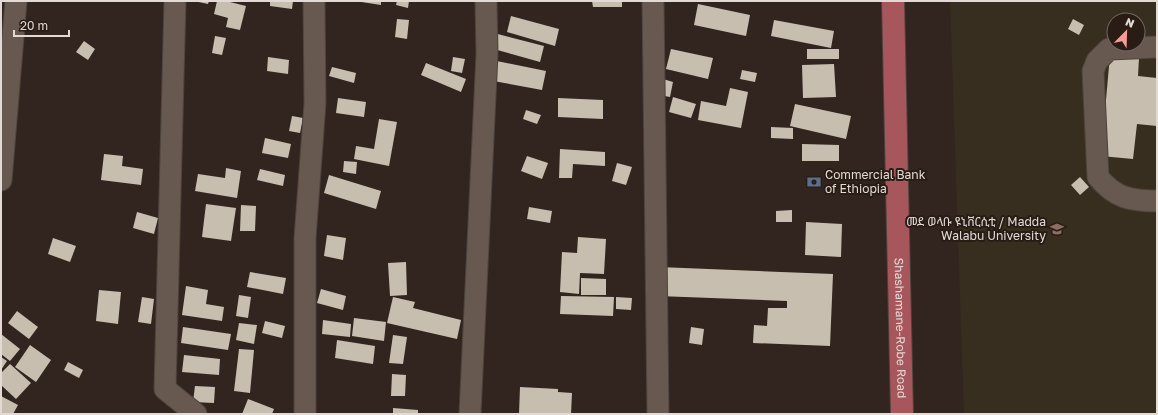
<svg xmlns="http://www.w3.org/2000/svg" width="1158" height="415" font-family="'Golos Text','Noto Sans Ethiopic',sans-serif">
  <rect width="100%" height="100%" fill="#32251f"/>
  <path fill="#382e1f" fill-rule="evenodd" d="M950 1H1157V414H964ZM1114 20H1138V44H1114Z"/>
  <path fill="#c8beaf" d="M194 1H209L208 4Z
    M217 1H226L246 6 240 30 226 27 228 18 214 14Z
    M270 1H293L292 9 270 6Z
    M355 1H381V5Z
    M397 1H409L408 8 396 5Z
    M592 1H622V7H593Z
    M698 4 750 15 746 36 694 25Z
    M511 16 559 29 555 46 507 32Z
    M397 19 409 20 407 39 395 37Z
    M1073 19 1084 25 1079 35 1068 29Z
    M774 20 834 31 831 48 771 36Z
    M494 33 544 46 540 62 490 48Z
    M215 36 226 38 222 55 212 53Z
    M84 41 95 49 88 60 76 52Z
    M671 49 713 58 708 79 666 69Z
    M807 49H839V59H807Z
    M1110 55 1139 58 1138 76 1157 78V126L1137 124 1133 159 1101 156Z
    M268 57 289 60 288 74 267 71Z
    M453 57 465 59 462 73 451 71Z
    M492 60 546 71 542 90 488 80Z
    M426 63 466 79 461 92 421 75Z
    M834 64 836 97 803 98 802 65Z
    M332 67 356 73 354 83 329 76Z
    M742 70 757 73 755 82 740 79Z
    M663 79 673 82 670 97 659 95Z
    M730 88 748 92 741 128 698 120 701 101 726 106Z
    M673 97 696 104 691 118 669 112Z
    M338 98 366 102 364 117 336 113Z
    M558 98 603 100V119L558 117Z
    M795 104 851 116 846 139 790 126Z
    M526 110 541 115 537 124 523 119Z
    M292 116 303 118 300 133 289 131Z
    M379 119 397 122 389 166 354 159 356 146 374 149Z
    M771 127 793 128V139L771 138Z
    M265 138 291 144 288 158 262 153Z
    M802 144 839 145V161H802Z
    M560 149 605 152V166L573 164 572 178H559Z
    M104 154 123 156 122 166 143 169 141 185 101 180Z
    M527 156 548 163 542 179 521 171Z
    M344 161 357 162 356 174 343 172Z
    M617 163 632 167 626 185 612 181Z
    M226 168 241 171 237 198 195 191 198 174 225 178Z
    M260 169 285 175 283 186 257 180Z
    M329 175 381 191 376 209 324 193Z
    M1080 177 1089 187 1080 195 1071 185Z
    M206 204 236 208 231 241 202 237Z
    M241 205 256 206 255 231H240Z
    M529 207 552 211 550 223 527 219Z
    M792 210V222H776V211Z
    M137 212 158 218 154 234 133 228Z
    M806 222 842 224 841 257 805 255Z
    M327 235 346 238 343 260 324 256Z
    M578 237 606 239 604 274 580 273 579 294 560 292 562 252 577 253Z
    M53 238 76 246 70 262 48 254Z
    M406 262 407 295 390 296 388 263Z
    M659 267 833 274 830 346 753 343 754 325 767 326 768 308H787V301L658 296Z
    M250 272 286 278 283 294 247 287Z
    M581 278 606 279V295H581Z
    M186 286 208 290 206 304 224 307 222 321 182 315Z
    M321 289 346 296 343 310 317 303Z
    M99 290 121 292 118 324 96 321Z
    M239 295 251 297 248 318 236 316Z
    M561 296 614 297 613 316 560 314Z
    M142 297 154 299 151 324 138 322Z
    M393 297 415 302 413 308 461 320 457 339 387 323Z
    M616 297 632 298 631 310 616 309Z
    M17 311 38 327 29 339 8 323Z
    M354 318 386 322 384 341 352 336Z
    M323 320 351 324 350 337 322 334Z
    M265 321 285 326 282 338 262 333Z
    M239 323 257 325 254 344 236 340Z
    M183 327 231 334 228 350 181 343Z
    M691 327 704 329 702 345 689 343Z
    M1 334 20 349 10 361 1 354Z
    M393 335 407 337 403 364 389 363Z
    M337 340 375 346 373 364 335 358Z
    M30 345 51 360 36 382 15 367Z
    M239 349 254 350 250 393 234 391Z
    M184 355 220 359 219 375 182 372Z
    M1 357 7 361 1 370Z
    M68 362 83 370 79 378 64 370Z
    M10 364 31 383 16 399 1 385V373Z
    M392 374 406 375 405 396H391Z
    M195 386 215 387 214 403 193 402Z
    M520 387 558 389V392L572 393 571 414H519Z
    M1 396 18 405 13 414H1Z
    M248 399 274 409 272 414H242Z
    M393 408 418 410V414H393Z"/>
  <g fill="none" stroke-linecap="round" stroke-linejoin="round">
    <defs>
      <path id="minor" d="M175 1 165 389 196 414
        M653 1 658 414
        M1157 47 1109 49 1097 61 1093 71 1098 177C1115 198 1131 201 1157 201
        M1 180 16 1
        M305 414V238L315 103 314 1
        M470 414 487 54 486 1"/>
      <g id="major">
        <path id="s1" d="M893 1 902 414"/>
      </g>
    </defs>
    <use href="#minor" stroke="#4e433e" stroke-width="23"/>
    <use href="#major" stroke="#4e433e" stroke-width="24"/>
    <use href="#minor" stroke="#675850" stroke-width="21"/>
    <use href="#major" stroke="#a7565b" stroke-width="22"/>
  </g>
  <defs>
    <symbol id="bank-bare" viewBox="-9 -9 18 18"><path d="M-6-4H6V4H-6ZM0-2.3a2.3 2.3 0 1 0 0 4.6a2.3 2.3 0 1 0 0-4.6Z" fill="#5c6f8a" stroke="#281c15" stroke-width="2.5" paint-order="stroke"/></symbol>
    <symbol id="university-bare" viewBox="-9 -9 18 18"><path d="M0-5L7-2L0 1L-7-2ZM-4 1L0 2.5L4 1V4Q0 6-4 4Z" fill="#8d6e63" stroke="#281c15" stroke-width="2.5" paint-order="stroke"/></symbol>
  </defs>
  <g fill-rule="evenodd">
    <use href="#bank-bare" x="804" y="172" width="20" height="20"/>
    <use href="#university-bare" x="1047" y="219" width="20" height="20"/>
  </g>
  <g text-anchor="middle" stroke-width="4" stroke-linejoin="round" paint-order="stroke">
    <g font-size="12" fill="#e3dad6" stroke="#281c15" text-anchor="start">
      <text x="825" y="179">Commercial Bank<tspan x="825" dy="14">of Ethiopia</tspan></text>
      <text x="1046" y="226" text-anchor="end">መደ ወላቡ ዩኒቨርሲቲ / Madda<tspan x="1046" dy="14">Walabu University</tspan></text>
    </g>
    <g font-size="12" fill="#e3dad6" stroke="#281c15">
      <text dy="4" stroke="none"><textPath href="#s1" startOffset="327">Shashamane-Robe Road</textPath></text>
    </g>
  </g>
  <rect width="1158" height="415" fill="none" stroke="#e3dad6" stroke-width="4"/>
  <g transform="translate(1126 32) rotate(23)"><circle r="19" fill="#281c15" stroke="#736862"/>
  <path d="M0-3L7 15L0 10L-7 15Z" fill="#f59c94"/>
  <text y="-6" font-size="11" font-weight="bold" text-anchor="middle" fill="#e3dad6">N</text>
  </g>
  <path d="M14 30v6h55v-6" fill="none" stroke="#e3dad6" stroke-width="2"/>
  <text x="20" y="30" font-size="12" fill="#e3dad6" stroke="#281c15" stroke-width="3" paint-order="stroke">20 m</text>
</svg>
